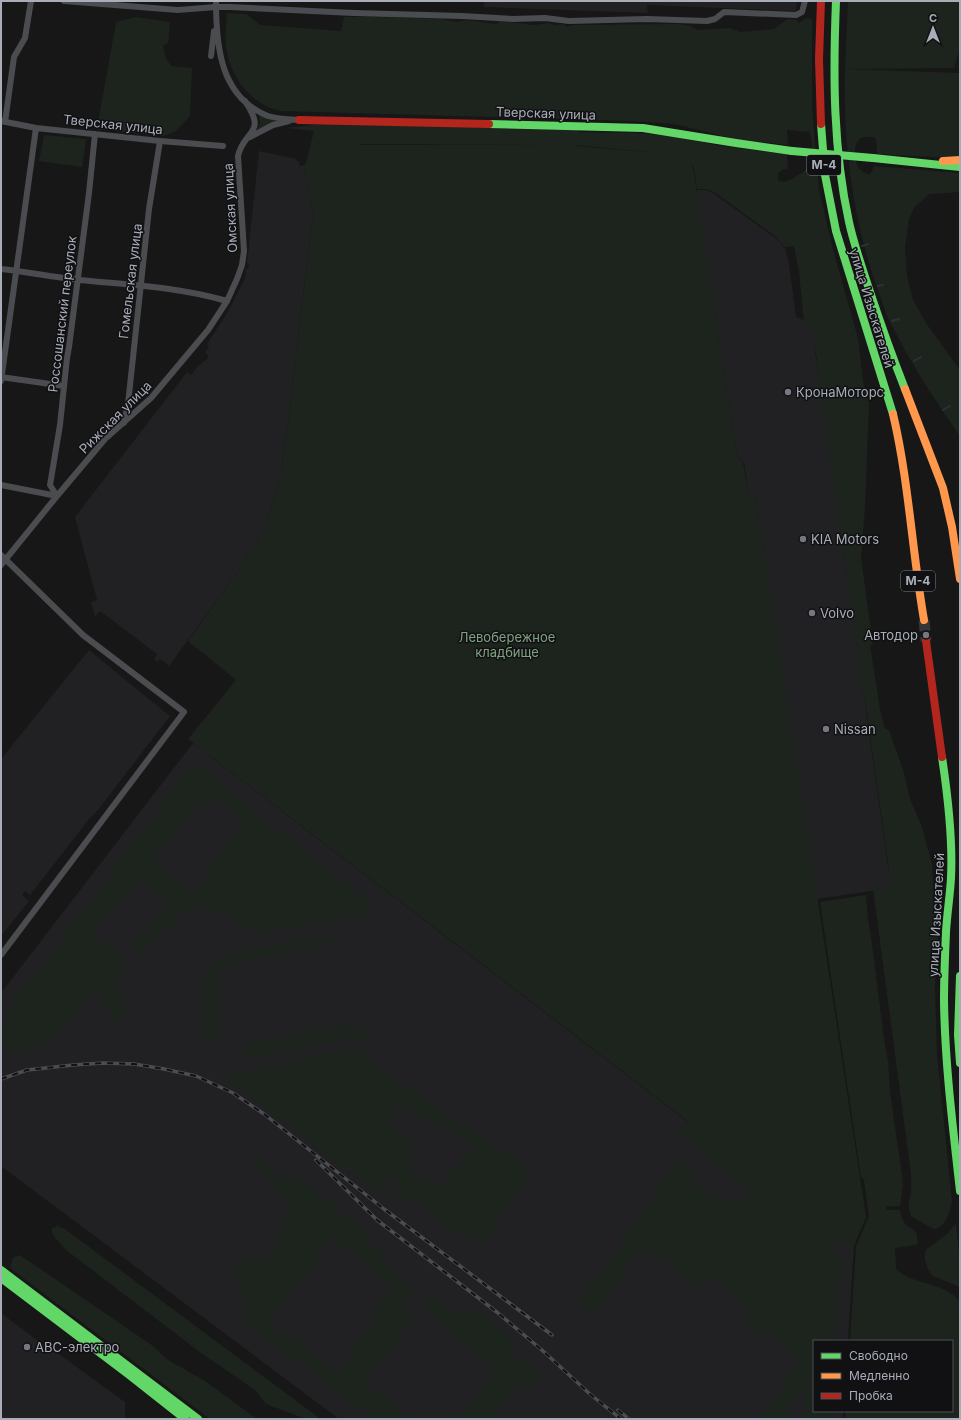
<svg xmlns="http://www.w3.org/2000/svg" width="961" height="1420" font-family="Inter,sans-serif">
  <rect width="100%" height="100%" fill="#171717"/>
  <path fill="#212123" d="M484 1H797L796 11 647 5 648 13 484 7Z
    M259 151 297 159V161L300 162 299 166 304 165 313 213 288 423 280 476 267 524 240 569 169 666 160 659 157 662 154 659 157 654 100 611 95 616 91 602 97 600 75 517 187 372 191 375 197 367 209 357 205 352 209 347 207 344 229 310 245 278 246 269H248L249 264 247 263Z
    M696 190H706L713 193 777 239 785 248 789 264 796 317 811 323 834 482 891 888 817 899 756 496H749L744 463 737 456Z
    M89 650 170 716 98 810 90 818 30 895 25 891 22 895 29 901 1 936V894L2 893 1 892V759Z
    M193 743 850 1246H854L848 1341H814V1411H843V1419H339L1 1166V993Z
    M1 1313 37 1340 63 1357 125 1402V1419H1Z"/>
  <path fill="#1d241e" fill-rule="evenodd" d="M848 1H960V47L954 68 845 69Z
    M227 13 246 14 260 25 341 31 344 17H372L442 19 456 22 467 20 496 24 500 21 534 25 549 23 555 25 563 24 567 27 572 25 679 24 690 26 698 30 730 28 740 32 774 29 788 19 796 20 799 23 806 18 812 19V106L819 190 835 257 858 338 863 382 869 403 865 507 861 558 873 644 870 645 880 709 885 729 889 730 904 773 910 799 922 827 932 864 934 909 937 936 935 987 937 1055 952 1201C950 1212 946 1227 934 1229L912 1217C906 1205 910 1202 911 1191 912 1185 911 1179 911 1174L873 889 890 887 888 863 867 713 860 673 846 568 822 406 816 354 811 327 804 322 799 272 794 246 785 247 775 236 714 192 706 189H697L694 168 690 161 693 168 737 456 743 463 749 496 756 495 866 1217 854 1246H850L834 1235 833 1249 836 1259 843 1258 845 1264 840 1269 835 1341H814V1411H831L830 1419H805L806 1387 784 1419H759L798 1362 785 1346 748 1323 745 1303 703 1275 697 1287 670 1267 668 1252 653 1259 638 1250 598 1313 578 1305 680 1156 694 1168 698 1189 739 1202 753 1190 673 1132 690 1123 188 739 236 680 188 641 240 569 267 524 280 476 288 423 313 213 304 165 306 163 314 131 285 128 322 124 579 129V132L635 133 665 135 721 146 787 154 788 169 782 170 778 173V181C786 183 790 180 796 176 800 174 804 172 807 169 814 161 813 141 809 131 801 133 795 130 787 130L788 145 735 139 674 124 631 121 281 111C251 105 230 77 226 47 225 36 226 24 227 13ZM360 144 574 145H360ZM577 145 667 154 577 146Z
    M136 17 170 22 168 43 163 46 166 58 171 66 192 68 190 116 176 131 164 136 97 129 116 22Z
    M845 69 960 73V156L933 157 877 154 876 138C860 134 854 140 855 156 856 161 856 165 859 168 862 172 866 173 870 175L874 166 960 173V192L929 194 914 208 909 219 905 247 907 277 913 300 926 323 960 370V436C934 399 910 362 890 322 884 310 881 297 876 285 852 216 843 142 845 69Z
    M259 115 278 121 258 130 260 122Z
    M44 135 86 139 82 167 39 161Z
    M193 763 371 903V914L256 934 214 909 189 908 138 955 131 949 168 903 142 880 96 924 95 935 123 959 119 989 129 1011 115 1023 97 986 55 1037 20 1054 4 1046 1 1027 5 1016ZM219 801 245 822 193 892 155 866V859L196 804Z
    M866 895 868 920 871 936 884 1039 888 1061 890 1092 902 1175 903 1185 900 1206H890L886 1207 887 1210H900C902 1224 906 1224 916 1232L918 1243 916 1245 895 1248 896 1269C913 1286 949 1282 960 1303V1419H845L846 1411H952V1341H850L856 1247 869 1216 864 1180 861 1177 820 902Z
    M333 934 331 945 224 965 220 970 216 1037 208 1042 201 1038 200 995 207 972 218 957 235 952Z
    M354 1024 370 1034 366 1041 349 1038 250 1058 244 1052 245 1044Z
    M354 1049 518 1163 528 1175 522 1188 483 1243 458 1235 423 1203 398 1195 400 1180 388 1178V1194H378L223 1076ZM397 1103 475 1145 438 1189 409 1172 414 1138 385 1125Z
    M253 1157 279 1177 305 1179 361 1231 397 1272 413 1292 404 1304 410 1315 406 1329 363 1382 408 1419H374L242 1320 250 1305 241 1294 234 1269 250 1259H271L279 1232 290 1203 252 1163ZM332 1239 391 1287 340 1371 267 1322Z
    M956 1224 960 1262V1287L933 1276C927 1270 922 1256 927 1249L948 1233Z
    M57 1226 65 1229 318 1417 316 1419H306L266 1404 255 1390 201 1353 66 1250 53 1235 51 1229Z
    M20 1255 153 1346 168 1360 205 1381 257 1419H210L14 1271 10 1267 13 1258Z
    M434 1295 464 1317 478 1309 513 1337 508 1353 518 1362 525 1359 536 1370 539 1377 532 1390 519 1386 495 1419H459L497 1369 424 1312Z"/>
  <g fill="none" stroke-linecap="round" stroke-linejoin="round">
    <path stroke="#2a3239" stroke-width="2" d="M862 246 868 244
      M878 286 883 285
      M892 321 899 319
      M914 361 921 357
      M943 410 950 406"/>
    <path stroke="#343537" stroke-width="11" stroke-dasharray="11 5.5" stroke-linecap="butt" d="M924 620 926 641"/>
    <path stroke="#4b4c50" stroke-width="6" d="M64 1 178 10 216 7H230L354 13 462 16 513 19 545 18 569 21 647 19 707 21 715 19 724 12 796 15 802 12 805 1
      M216 1C216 46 220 97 268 116 278 119 288 119 299 120
      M211 56 214 31
      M1 121 36 128 160 141 223 146
      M5 122 14 57 25 38 31 1
      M250 137 273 125 289 121
      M1 269C27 272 53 277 80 280 129 285 179 287 227 301
      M1 377 64 386
      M1 381 36 128
      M124 423 128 404 149 209 160 141
      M1 485 57 496
      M57 496 50 485 60 425 67 358 69 347 89 193 95 134
      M1 555 83 635 184 712 1 955
      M1 565 57 496 105 439 151 398 208 330 227 301 237 279 242 265 244 251 238 156C244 129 268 135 245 101"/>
    <path stroke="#63d668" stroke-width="8" d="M836 1C833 75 833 149 849 222 854 245 862 267 869 289 880 322 892 356 905 389
      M489 124 643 128 736 143 792 151
      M821 124 825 175 836 231 893 414
      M873 158 960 167
      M942 757C948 797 953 838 951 878 950 896 947 914 946 932 945 955 944 978 944 1001 945 1065 953 1128 960 1191
      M960 976 958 1035 960 1063
      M1 1270 198 1419
      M1 1278 128 1374 185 1419"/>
    <path stroke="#ff974d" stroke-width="8" d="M943 161 960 160
      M905 389 943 488 952 527 960 579
      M893 414C909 482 912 551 924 620"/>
    <path stroke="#b3261e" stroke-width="8" d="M299 120 489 124
      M821 124 819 59 821 1
      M926 641 942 757"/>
    <defs>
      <path id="rail" d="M1 1079 27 1070 73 1065 103 1063 134 1064 164 1069 196 1076 233 1093 264 1114 384 1209 552 1335
        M316 1160 377 1220 498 1313 543 1351 591 1395 621 1419
        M618 1410 629 1419"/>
    </defs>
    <use href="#rail" stroke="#4b4c4f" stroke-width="3.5"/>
    <use href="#rail" stroke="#111113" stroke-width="2" stroke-dasharray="6" stroke-linecap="butt"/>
    <path stroke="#63d668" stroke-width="8" d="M792 151 873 158"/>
  </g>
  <g fill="#757880" stroke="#111113" stroke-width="1.5">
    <circle cx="788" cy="392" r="4"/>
    <circle cx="803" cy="539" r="4"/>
    <circle cx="812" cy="613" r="4"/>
    <circle cx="926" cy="635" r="4"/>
    <circle cx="826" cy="729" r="4"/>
    <circle cx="27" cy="1347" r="4"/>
  </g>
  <g text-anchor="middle" stroke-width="3" stroke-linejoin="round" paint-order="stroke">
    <g fill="#111113" stroke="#7b7e86" stroke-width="1">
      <rect x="807" y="155" width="34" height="20" rx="3"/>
      <rect x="901" y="571" width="34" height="20" rx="3"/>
    </g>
    <g font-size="12" font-weight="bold" fill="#a8adb8">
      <text x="824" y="169">М-4</text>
      <text x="918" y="585">М-4</text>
    </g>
    <g font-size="13" fill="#a8adb8" stroke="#111113">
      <text transform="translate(546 113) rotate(2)" y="5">Тверская улица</text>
      <text transform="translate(113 124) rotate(6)" y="5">Тверская улица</text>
      <text transform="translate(230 208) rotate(-93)" y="5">Омская улица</text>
      <text transform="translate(130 281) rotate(-83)" y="5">Гомельская улица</text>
      <text transform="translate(872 308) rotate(73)" y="5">улица Изыскателей</text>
      <text transform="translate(62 314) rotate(-83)" y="5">Россошанский переулок</text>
      <text transform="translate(115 417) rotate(-45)" y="5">Рижская улица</text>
      <text transform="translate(936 915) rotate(-87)" y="5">улица Изыскателей</text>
    </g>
    <g font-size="13" fill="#a8adb8" stroke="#111113" text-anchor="start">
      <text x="796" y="397">КронаМоторс</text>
      <text x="811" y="544">KIA Motors</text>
      <text x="820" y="618">Volvo</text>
      <text x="918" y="640" text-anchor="end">Автодор</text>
      <text x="834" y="734">Nissan</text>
      <text x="35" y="1352">АВС-электро</text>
    </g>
    <g font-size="13" fill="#7fa381" stroke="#111113">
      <text x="507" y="642">Левобережное<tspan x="507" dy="15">кладбище</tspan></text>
    </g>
  </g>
  <rect width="961" height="1420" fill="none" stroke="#a8adb8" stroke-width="4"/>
  <rect x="813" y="1340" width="140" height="72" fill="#111113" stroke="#4d4f55"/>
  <rect x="821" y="1353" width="20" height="6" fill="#63d668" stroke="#4d4f55"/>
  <text x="849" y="1360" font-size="12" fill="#a8adb8">Свободно</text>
  <rect x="821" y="1373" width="20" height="6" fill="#ff974d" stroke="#4d4f55"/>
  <text x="849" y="1380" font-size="12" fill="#a8adb8">Медленно</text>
  <rect x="821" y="1393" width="20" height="6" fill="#b3261e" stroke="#4d4f55"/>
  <text x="849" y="1400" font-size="12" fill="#a8adb8">Пробка</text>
  <g transform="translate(933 28)" stroke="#111113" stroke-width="3" paint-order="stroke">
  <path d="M0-3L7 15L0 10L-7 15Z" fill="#a8adb8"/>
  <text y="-6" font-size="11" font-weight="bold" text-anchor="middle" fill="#a8adb8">С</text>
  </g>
</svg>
